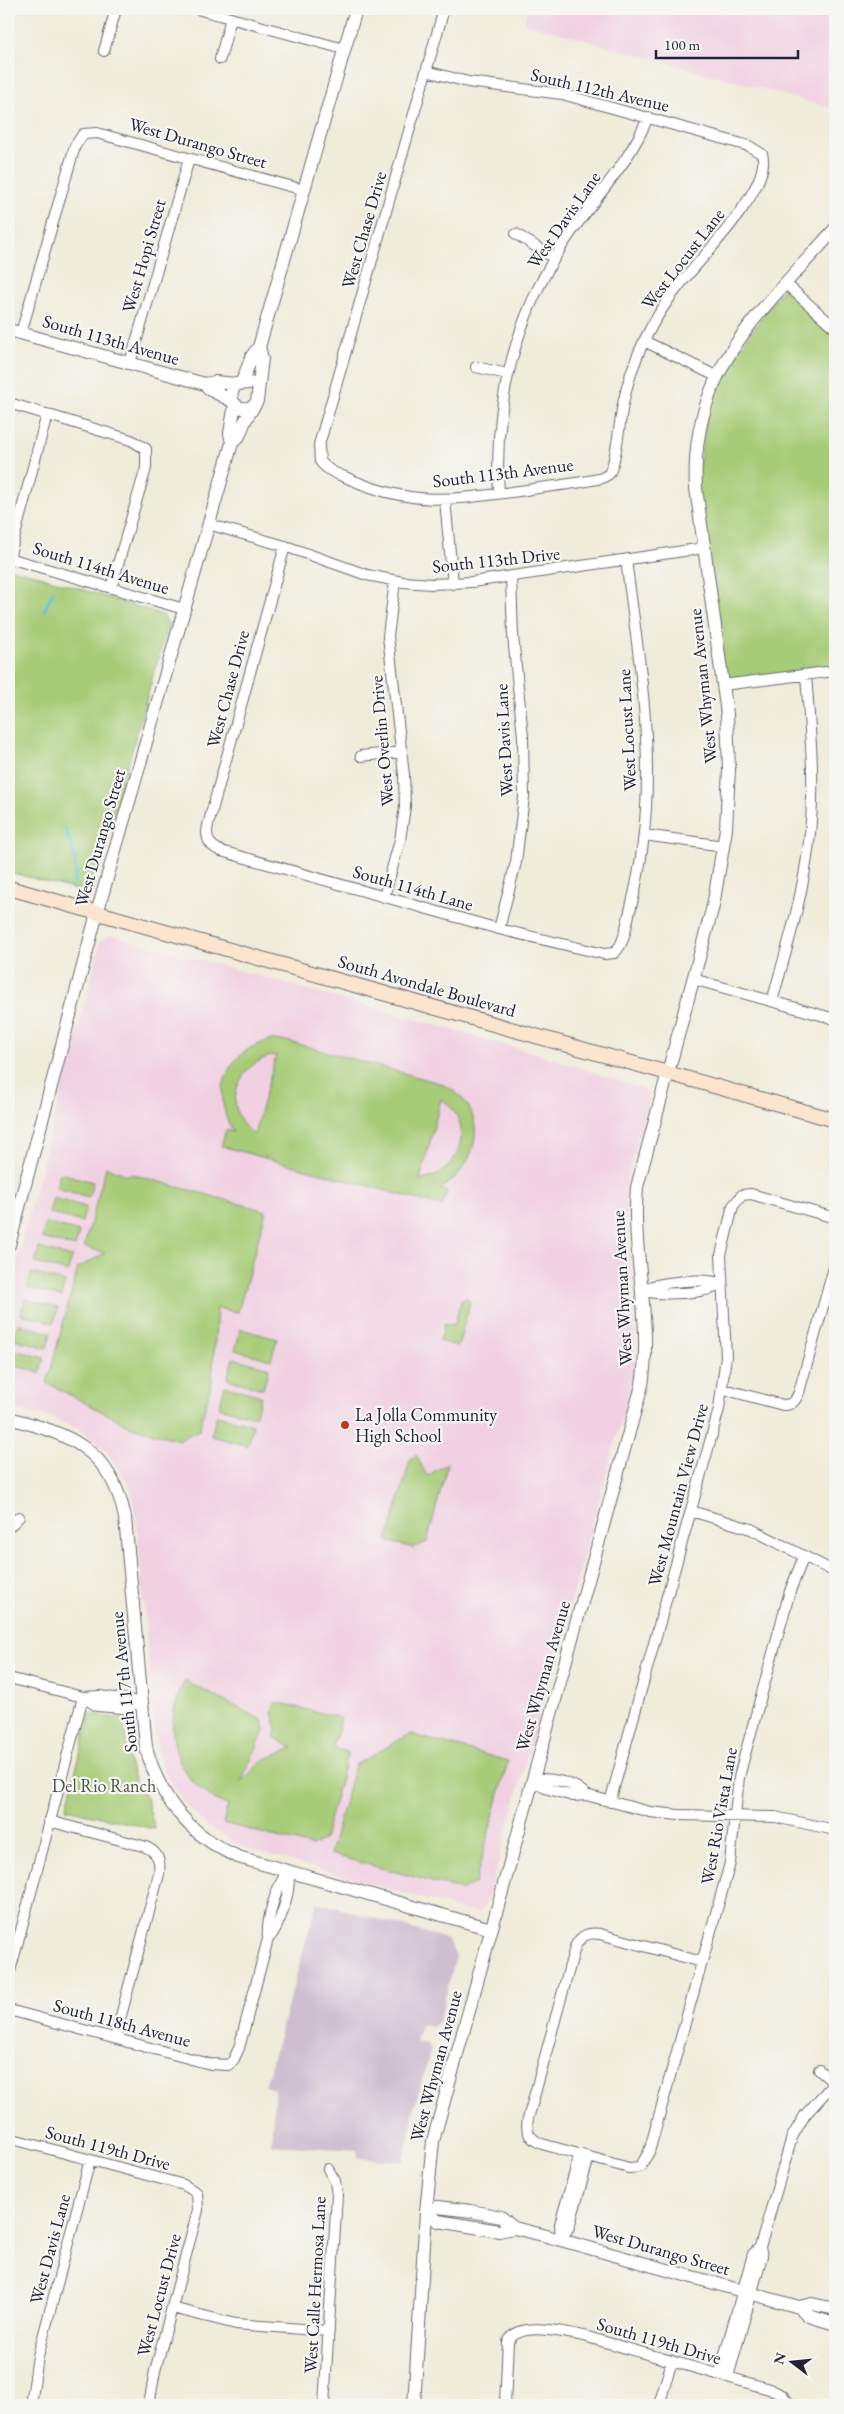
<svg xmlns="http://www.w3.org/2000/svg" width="844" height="2414" font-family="'EB Garamond',serif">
  <rect width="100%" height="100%" fill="#f6f6f2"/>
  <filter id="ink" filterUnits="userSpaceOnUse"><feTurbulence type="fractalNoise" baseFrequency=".02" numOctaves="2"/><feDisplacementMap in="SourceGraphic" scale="10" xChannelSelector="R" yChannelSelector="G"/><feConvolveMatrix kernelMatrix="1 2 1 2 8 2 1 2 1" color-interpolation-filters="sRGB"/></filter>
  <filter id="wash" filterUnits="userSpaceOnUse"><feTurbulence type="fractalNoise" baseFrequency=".0096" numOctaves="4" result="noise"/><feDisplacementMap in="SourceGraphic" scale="20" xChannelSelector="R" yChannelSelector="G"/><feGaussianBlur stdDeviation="1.12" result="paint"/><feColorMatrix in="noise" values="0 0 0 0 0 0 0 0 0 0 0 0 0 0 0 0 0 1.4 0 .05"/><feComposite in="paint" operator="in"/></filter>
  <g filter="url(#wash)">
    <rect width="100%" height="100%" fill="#f0ecda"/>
    <path fill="#f1d0e2" d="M528 9H835V109L524 23Z
      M111 935 535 1053 641 1088 648 1095 649 1102 629 1171 626 1194V1237L635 1342 634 1374 487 1903 478 1912 467 1911 242 1847 206 1825 184 1803 167 1776 160 1760 154 1731 137 1525 131 1491 125 1478 106 1451 79 1429 50 1418 9 1407V1290L101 941Z"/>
    <path fill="#cebed0" d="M317 1902 447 1939 456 1956 439 2021 433 2026 421 2024 416 2042 427 2044 431 2049 415 2105 404 2162 358 2158 357 2150 271 2145 275 2089 265 2086Z"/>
    <path fill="#a7cc77" stroke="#647759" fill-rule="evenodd" d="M786 284 835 328V671L723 685 696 488 710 390Z
      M9 569 30 573 157 613 163 615 168 624 94 882 91 890 84 892 9 872Z
      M272 1040 287 1041 439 1083C491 1104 483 1163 440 1189L447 1192 442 1206 221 1146 226 1130 233 1132C210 1092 226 1050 272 1040ZM276 1055 254 1135C219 1110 237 1061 276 1055ZM441 1099C478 1122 460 1176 420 1180Z
      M106 1167 127 1175 131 1174 266 1211 238 1312 217 1308 212 1382 199 1430 179 1440 132 1427 47 1383 78 1268 105 1253 84 1247Z
      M60 1173 93 1182 89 1197 56 1188Z
      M53 1198 86 1207 82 1222 49 1213Z
      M46 1223 79 1232 75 1247 42 1238Z
      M39 1248 72 1257 68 1272 35 1263Z
      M32 1273 65 1282 61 1297 28 1288Z
      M467 1297 470 1302 458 1346 440 1341 445 1323 454 1325 461 1301Z
      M25 1299 58 1308 54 1323 21 1314Z
      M18 1324 51 1333 47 1348 14 1339Z
      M241 1329 277 1339 271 1360 235 1350Z
      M11 1349 44 1358 40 1373 9 1364Z
      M233 1358 269 1368 263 1389 227 1379Z
      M225 1386 261 1396 255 1417 219 1407Z
      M217 1415 253 1425 248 1446 211 1436Z
      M416 1455 427 1476 448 1463 427 1542 413 1548 387 1541 411 1458Z
      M185 1681 262 1720 265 1729 241 1782 263 1760 293 1748 274 1737 277 1729 272 1712 276 1702 341 1718 333 1748 348 1752 324 1839 312 1846 223 1823 228 1805C175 1787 159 1728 185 1681Z
      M90 1714 123 1719 129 1761 135 1783 146 1798 155 1829 66 1809Z
      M410 1734 508 1761 475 1883 462 1890 330 1854 355 1765Z"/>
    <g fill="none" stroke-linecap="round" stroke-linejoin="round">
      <path stroke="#57c0d4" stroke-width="3" d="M44 611 53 592
        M65 829C73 847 79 867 73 885"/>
    </g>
  </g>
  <g filter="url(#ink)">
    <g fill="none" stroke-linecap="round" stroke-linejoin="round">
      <defs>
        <path id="minor" d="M197 9 344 49
          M104 51 116 9
          M220 59 231 18
          M426 71 468 82 562 94 749 146 762 154C773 186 702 257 682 282 653 317 632 359 623 404 619 425 618 447 612 467L609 474 602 478C577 484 551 486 526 490 459 499 417 508 352 480 341 475 328 472 320 461L319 445 444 9
          M516 234 554 258
          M786 284 835 328
          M21 333 75 146 83 134 97 133 304 190
          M644 341 716 376
          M130 363 189 159
          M476 367 507 374
          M9 403 131 440 146 449V468L111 588
          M499 493C493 401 517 310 570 234 597 195 630 162 648 117
          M445 500 453 584
          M208 524 285 546 367 575 403 582 432 584 472 582 704 548
          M285 546 208 825C205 838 209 846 221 851L499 929 604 954 614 953C625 944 626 925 630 911 662 790 642 681 626 560
          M9 558 184 609
          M9 558 47 414
          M723 685 835 671
          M361 756 402 752
          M644 835 724 846
          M384 897 400 840 405 807 404 775 388 636 395 581
          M499 929 516 862 524 797 523 737 513 636 511 577
          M693 979 835 1019
          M772 1001C787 948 803 896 809 842 816 786 810 730 806 675
          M9 1203 18 1210
          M642 1290C657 1296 709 1294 721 1284
          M642 1290C657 1282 706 1277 721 1284
          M723 1389 783 1405C792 1405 796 1401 799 1392L835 1264
          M691 1511 751 1529 835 1572
          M9 1527 19 1517
          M9 1678 83 1697 97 1706 123 1708 141 1702
          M83 1697 100 1696 140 1702
          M532 1780 545 1788 573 1796 586 1795 650 1812 679 1815 775 1817 835 1830
          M532 1780C549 1777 575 1782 586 1795
          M610 1802 719 1409 726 1356 721 1255 733 1206 742 1195 751 1194 835 1218
          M49 1821 143 1846C157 1851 161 1859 159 1874L115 2038
          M268 1939C280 1927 292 1888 288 1872
          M702 1962 600 1934C587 1932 580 1936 575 1947L528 2119C525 2132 530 2139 542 2144L629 2168 640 2167 649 2152 702 1962 705 1952 730 1863 739 1777 744 1758 790 1591 804 1556
          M9 1975 83 1697
          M9 2010 210 2064 228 2065 233 2061 239 2048 268 1939C266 1921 276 1885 288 1872
          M819 2070 834 2083
          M9 2138 184 2185 197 2193 198 2210 155 2371 149 2405
          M561 2240 560 2224 580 2154
          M561 2240 569 2227 589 2157
          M760 2247 792 2137 805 2115 835 2082
          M172 2308 236 2324 329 2331
          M719 2375 753 2254 760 2247
          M728 2377 762 2256 760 2247
          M31 2405 38 2356 90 2160
          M324 2405 337 2195 335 2181 328 2169
          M505 2405 508 2342C518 2320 564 2332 584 2336L769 2389 782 2395 791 2405
          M659 2405 672 2361"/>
        <path id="tertiary" d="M9 330 205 384 209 389 232 401
          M242 382 252 356 259 347 356 9
          M250 383 237 384C223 397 238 416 255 405
          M205 384 215 382 237 384
          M232 443 239 436 245 421 257 401 262 358 259 347
          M232 443 230 433 235 404
          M9 1245 97 913 232 443
          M9 1418C69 1434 112 1449 125 1518L146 1747C159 1798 190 1836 238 1857L491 1929
          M514 2228 501 2217 471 2211 438 2207 426 2212 438 2221 499 2231 514 2228 543 2235 799 2307 809 2316 835 2324
          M799 2307 812 2304 835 2309
          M414 2405 426 2212 433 2141 642 1385C653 1319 631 1253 637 1187L713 906 726 829 729 769 727 714 696 488C689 369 763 310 835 229"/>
        <path id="secondary" d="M9 888 835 1120"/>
      </defs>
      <use href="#minor" stroke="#6a6973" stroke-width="12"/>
      <use href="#tertiary" stroke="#6a6973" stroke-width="14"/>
      <use href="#secondary" stroke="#6a6973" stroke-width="16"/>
      <use href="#minor" stroke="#fff" stroke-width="10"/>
      <use href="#tertiary" stroke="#fff" stroke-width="12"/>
      <use href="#secondary" stroke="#fbe5cf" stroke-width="14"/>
    </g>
  </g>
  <circle fill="#c8321e" stroke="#f6f6f2" stroke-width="2" cx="345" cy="1425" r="5"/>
  <g text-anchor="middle" stroke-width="4.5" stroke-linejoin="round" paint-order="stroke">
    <g font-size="18" fill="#22223b" stroke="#f6f6f2">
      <text transform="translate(600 90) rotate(13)" y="6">South 112th Avenue</text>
      <text transform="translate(198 143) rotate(16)" y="6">West Durango Street</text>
      <text transform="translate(564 220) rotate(-55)" y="6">West Davis Lane</text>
      <text transform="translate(364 230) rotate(-74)" y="6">West Chase Drive</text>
      <text transform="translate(144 256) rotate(-74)" y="6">West Hopi Street</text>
      <text transform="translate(683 259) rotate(-52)" y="6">West Locust Lane</text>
      <text transform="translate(111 340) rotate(16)" y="6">South 113th Avenue</text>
      <text transform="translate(503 473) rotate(-7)" y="6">South 113th Avenue</text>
      <text transform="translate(496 560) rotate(-6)" y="6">South 113th Drive</text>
      <text transform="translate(101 568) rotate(17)" y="6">South 114th Avenue</text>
      <text transform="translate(703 686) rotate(-96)" y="6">West Whyman Avenue</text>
      <text transform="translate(228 689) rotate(-75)" y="6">West Chase Drive</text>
      <text transform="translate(627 730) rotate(-93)" y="6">West Locust Lane</text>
      <text transform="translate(504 740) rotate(-93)" y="6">West Davis Lane</text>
      <text transform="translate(382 741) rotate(-95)" y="6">West Overlin Drive</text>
      <text transform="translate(100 838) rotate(-74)" y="6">West Durango Street</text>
      <text transform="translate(413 888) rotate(16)" y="6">South 114th Lane</text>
      <text transform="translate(427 986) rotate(16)" y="6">South Avondale Boulevard</text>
      <text transform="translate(622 1288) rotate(-93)" y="6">West Whyman Avenue</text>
      <text transform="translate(678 1495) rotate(-75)" y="6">West Mountain View Drive</text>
      <text transform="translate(543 1676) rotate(-74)" y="6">West Whyman Avenue</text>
      <text transform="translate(124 1682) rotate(-96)" y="6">South 117th Avenue</text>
      <text transform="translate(719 1816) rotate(-80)" y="6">West Rio Vista Lane</text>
      <text transform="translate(122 2023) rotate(15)" y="6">South 118th Avenue</text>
      <text transform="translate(436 2066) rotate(-75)" y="6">West Whyman Avenue</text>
      <text transform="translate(108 2148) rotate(15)" y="6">South 119th Drive</text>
      <text transform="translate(50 2249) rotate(-75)" y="6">West Davis Lane</text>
      <text transform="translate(661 2250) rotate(16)" y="6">West Durango Street</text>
      <text transform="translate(315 2285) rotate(-87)" y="6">West Calle Hermosa Lane</text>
      <text transform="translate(159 2295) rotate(-75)" y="6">West Locust Drive</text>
      <text transform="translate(659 2341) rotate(16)" y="6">South 119th Drive</text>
    </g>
    <g font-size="18" fill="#22223b" stroke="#f6f6f2" text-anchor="start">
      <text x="355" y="1421">La Jolla Community<tspan x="355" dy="21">High School</tspan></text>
    </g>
    <g font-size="18" fill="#4a554d" stroke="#f6f6f2">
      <text x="104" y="1792">Del Rio Ranch</text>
    </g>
  </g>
  <rect width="844" height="2414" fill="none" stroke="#f6f6f2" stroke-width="30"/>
  <g transform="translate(792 2362) rotate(286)" stroke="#f6f6f2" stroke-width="4" paint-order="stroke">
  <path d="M0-4L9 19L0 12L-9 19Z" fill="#22223b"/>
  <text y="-8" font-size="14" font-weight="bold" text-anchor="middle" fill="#22223b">N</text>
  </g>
  <path d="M656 50v8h142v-8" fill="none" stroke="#22223b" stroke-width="2.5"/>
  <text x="664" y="50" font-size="15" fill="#22223b" stroke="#f6f6f2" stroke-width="4" paint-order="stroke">100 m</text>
</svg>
